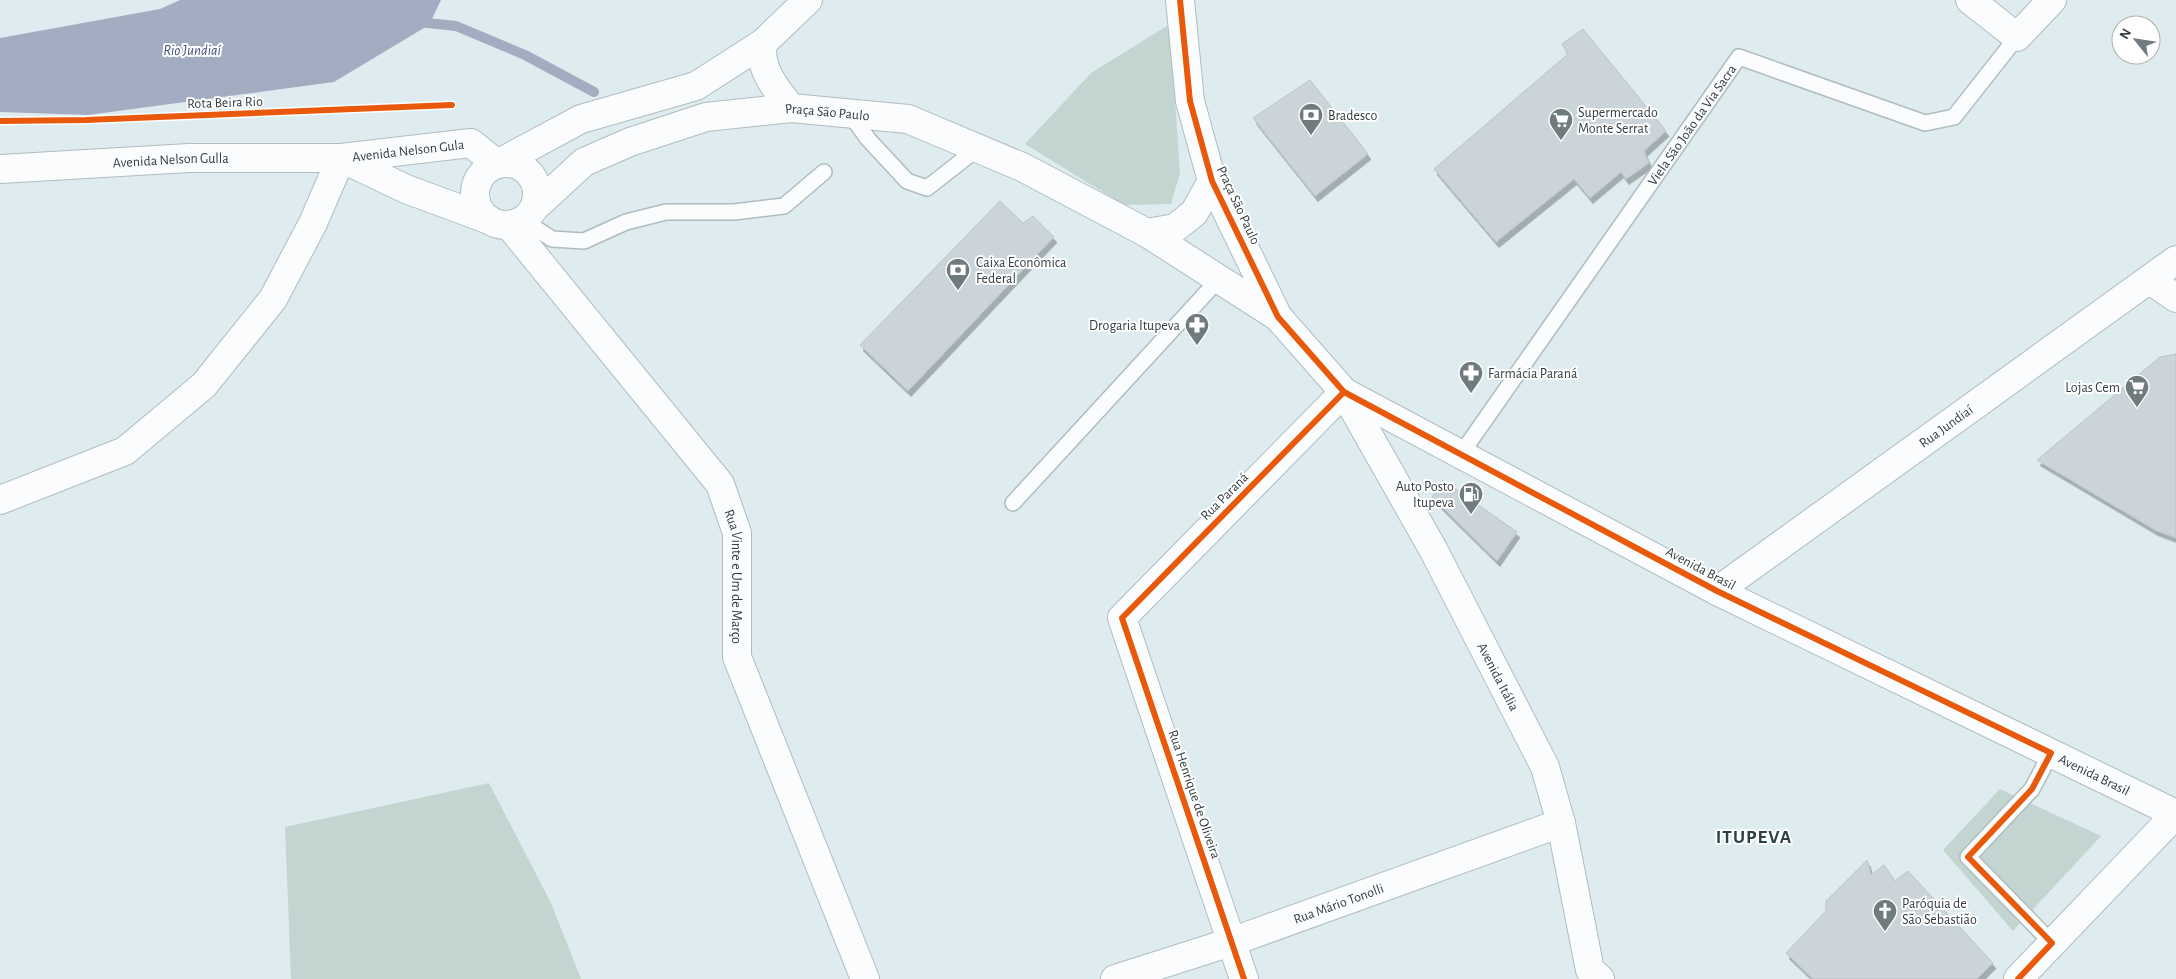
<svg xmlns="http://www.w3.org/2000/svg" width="2176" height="979" font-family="'Alegreya Sans',sans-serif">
  <defs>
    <filter id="shadow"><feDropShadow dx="3" dy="5.5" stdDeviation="0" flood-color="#0004"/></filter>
  </defs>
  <rect width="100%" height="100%" fill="#deecf0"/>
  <path fill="#c2d5d0" d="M1170 24 1180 173 1171 204 1124 205 1025 144 1091 73Z
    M489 783 551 903 581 979H291L285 827Z
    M2000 789 2101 836 2013 931 1943 850Z"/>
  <path fill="#a3adc2" d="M180 0H441L429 25 334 82 88 115 0 112V38L160 9Z"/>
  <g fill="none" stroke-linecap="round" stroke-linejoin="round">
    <path stroke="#a3adc2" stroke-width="10" d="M418 22 456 26 525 55 594 92"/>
  </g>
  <path fill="#cad4d9" stroke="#bac3c8" filter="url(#shadow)" d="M1583 29 1666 131 1644 151 1649 163 1626 179 1621 172 1590 198 1574 179 1496 242 1434 169 1568 54 1562 44Z
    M1310 80 1368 154 1315 196 1253 118Z
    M1000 201 1023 223 1033 216 1054 237 908 391 860 345Z
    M2176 354V538L2155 530 2037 460 2160 357Z
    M1443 480 1517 532 1497 561 1432 497Z
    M1867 860 1871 875 1884 865 1895 881 1908 871 1993 963 1977 979H1813L1786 953 1826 911V901Z"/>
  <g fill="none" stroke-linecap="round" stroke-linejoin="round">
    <defs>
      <g id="lane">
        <path d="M850 114 868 139 907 181 927 188 977 149"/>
        <path d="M523 220 552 239 584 241 626 222 666 212H734L784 206 824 172"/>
        <path id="s1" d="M1461 454 1739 57 1925 123 1954 117 2017 37"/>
        <path d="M1013 503 1219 279"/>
        <path d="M2051 753 2032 789 1968 857 2052 943"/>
      </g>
      <path id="street" d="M1970 0 2017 37 2052 0
        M2150 280 2176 298
        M0 500 125 451 204 385 273 299 313 223 341 158
        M1244 979 1122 618 1344 392
        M2018 979 2176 814"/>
      <g id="secondary">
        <path d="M341 158 406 189 487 219"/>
        <path id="s2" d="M0 169 189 158H341L471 143 497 164"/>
        <path id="s3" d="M1344 392 1434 551 1545 767 1561 823 1590 970 1600 979"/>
        <path id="s4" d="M1717 591 2176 260"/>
        <path id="s5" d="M1115 979 1231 942 1561 823"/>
      </g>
      <g id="primary">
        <path d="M1180 0 1190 101 1212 181 1278 317"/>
        <path d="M763 43C758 68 776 89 791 108"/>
        <path d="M501 162 581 119 696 86 763 43 808 0"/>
        <circle cx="506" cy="194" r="31"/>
        <path id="s6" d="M534 208 584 162 630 142 706 117 791 108 908 119 1022 167 1147 233 1278 317 1344 392 1717 591 2176 814"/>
        <path id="s7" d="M509 225 720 484 737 533V657L865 979"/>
        <path d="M1147 233 1175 228 1194 213 1212 181"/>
      </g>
    </defs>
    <use href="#lane" stroke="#b1bcbf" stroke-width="18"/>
    <use href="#street" stroke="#b1bcbf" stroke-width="30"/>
    <use href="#secondary" stroke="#b1bcbf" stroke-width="30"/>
    <use href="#primary" stroke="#b1bcbf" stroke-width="30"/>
    <use href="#lane" stroke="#fafcfd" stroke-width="15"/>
    <use href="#street" stroke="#fafcfd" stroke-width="28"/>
    <use href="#secondary" stroke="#fafcfd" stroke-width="28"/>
    <use href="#primary" stroke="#fafcfd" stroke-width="28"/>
    <defs>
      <path id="cycleway" d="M1180 0 1190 101 1212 181 1278 317 1344 392 1717 591 2051 753 2032 789 1968 857 2052 943 2018 979
        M0 121 86 120 452 105
        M1244 979 1122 618 1344 392"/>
    </defs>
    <use href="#cycleway" stroke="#fff" stroke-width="9"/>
    <use href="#cycleway" stroke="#e8590c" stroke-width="6"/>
  </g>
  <defs>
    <symbol id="bank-pin" viewBox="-11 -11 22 30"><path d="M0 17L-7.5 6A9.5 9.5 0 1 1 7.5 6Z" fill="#707b7e" stroke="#fff"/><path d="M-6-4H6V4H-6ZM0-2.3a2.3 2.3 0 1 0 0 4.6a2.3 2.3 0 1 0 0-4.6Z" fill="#fff"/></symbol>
    <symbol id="supermarket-pin" viewBox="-11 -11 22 30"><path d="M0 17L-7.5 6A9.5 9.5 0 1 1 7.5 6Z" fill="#707b7e" stroke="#fff"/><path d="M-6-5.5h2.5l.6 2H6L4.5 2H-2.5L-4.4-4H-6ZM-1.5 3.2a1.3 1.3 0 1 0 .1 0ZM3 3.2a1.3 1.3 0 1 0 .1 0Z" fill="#fff"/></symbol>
    <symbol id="pharmacy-pin" viewBox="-11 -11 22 30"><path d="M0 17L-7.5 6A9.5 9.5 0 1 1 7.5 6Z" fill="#707b7e" stroke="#fff"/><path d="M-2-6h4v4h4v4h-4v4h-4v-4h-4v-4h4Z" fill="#fff"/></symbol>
    <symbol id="fuel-pin" viewBox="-11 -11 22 30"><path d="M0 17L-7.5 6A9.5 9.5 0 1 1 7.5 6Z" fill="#707b7e" stroke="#fff"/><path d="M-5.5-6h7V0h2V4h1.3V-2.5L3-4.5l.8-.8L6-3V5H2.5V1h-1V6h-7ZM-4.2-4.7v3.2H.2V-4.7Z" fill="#fff"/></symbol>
    <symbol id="church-pin" viewBox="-11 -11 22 30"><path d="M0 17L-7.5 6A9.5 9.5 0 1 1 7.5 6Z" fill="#707b7e" stroke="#fff"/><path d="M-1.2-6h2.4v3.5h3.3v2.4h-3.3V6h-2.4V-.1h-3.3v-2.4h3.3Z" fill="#fff"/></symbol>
  </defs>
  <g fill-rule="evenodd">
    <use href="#bank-pin" x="1297" y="101" width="28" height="38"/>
    <use href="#supermarket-pin" x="1547" y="106" width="28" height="38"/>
    <use href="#bank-pin" x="944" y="256" width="28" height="38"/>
    <use href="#pharmacy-pin" x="1183" y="311" width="28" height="38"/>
    <use href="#pharmacy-pin" x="1457" y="359" width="28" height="38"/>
    <use href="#supermarket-pin" x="2123" y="373" width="28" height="38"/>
    <use href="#fuel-pin" x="1457" y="480" width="28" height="38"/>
    <use href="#church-pin" x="1871" y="897" width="28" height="38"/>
  </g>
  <g text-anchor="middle" stroke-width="4" stroke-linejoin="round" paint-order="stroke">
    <g font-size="14" fill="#343e41" stroke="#fff">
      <text transform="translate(225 102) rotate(-2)" y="5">Rota Beira Rio</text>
      <text dy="5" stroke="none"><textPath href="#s6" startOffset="320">Praça São Paulo</textPath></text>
      <text dy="5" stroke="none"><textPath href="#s1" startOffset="402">Viela São João da Via Sacra</textPath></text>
      <text dy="5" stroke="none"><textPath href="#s2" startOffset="409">Avenida Nelson Gula</textPath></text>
      <text dy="5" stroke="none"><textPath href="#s2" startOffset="171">Avenida Nelson Gulla</textPath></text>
      <text transform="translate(1239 205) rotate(65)" y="5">Praça São Paulo</text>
      <text dy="5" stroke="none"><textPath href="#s4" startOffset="282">Rua Jundiaí</textPath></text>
      <text transform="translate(1224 496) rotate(-45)" y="5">Rua Paraná</text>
      <text transform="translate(1701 568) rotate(28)" y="5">Avenida Brasil</text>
      <text dy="5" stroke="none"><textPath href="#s7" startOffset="429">Rua Vinte e Um de Março</textPath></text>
      <text dy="5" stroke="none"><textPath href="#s3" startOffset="324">Avenida Itália</textPath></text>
      <text dy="5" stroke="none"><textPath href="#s6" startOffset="1764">Avenida Brasil</textPath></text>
      <text transform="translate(1195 794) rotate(71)" y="5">Rua Henrique de Oliveira</text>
      <text dy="5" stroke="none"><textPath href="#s5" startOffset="236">Rua Mário Tonolli</textPath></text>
    </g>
    <g font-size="14" fill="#343e41" stroke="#fff" text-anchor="start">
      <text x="1578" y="117">Supermercado<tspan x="1578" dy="16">Monte Serrat</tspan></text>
      <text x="1328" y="120">Bradesco</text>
      <text x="976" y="267">Caixa Econômica<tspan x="976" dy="16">Federal</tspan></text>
      <text x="1180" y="330" text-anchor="end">Drogaria Itupeva</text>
      <text x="1488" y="378">Farmácia Paraná</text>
      <text x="2120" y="392" text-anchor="end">Lojas Cem</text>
      <text x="1454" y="491" text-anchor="end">Auto Posto<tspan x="1454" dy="16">Itupeva</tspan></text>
      <text x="1902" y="908">Paróquia de<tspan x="1902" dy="16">São Sebastião</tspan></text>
    </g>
    <g font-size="15" font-style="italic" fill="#47517e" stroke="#fff">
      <text x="192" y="55">Rio Jundiaí</text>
    </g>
    <g font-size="19" font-weight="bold" letter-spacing="1" fill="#2d4248" stroke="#fff">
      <text x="1754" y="843">ITUPEVA</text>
    </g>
  </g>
  <g transform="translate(2136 40) rotate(300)"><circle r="24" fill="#ffffff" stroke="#aeb2b3"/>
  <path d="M0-4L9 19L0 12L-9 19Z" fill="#707b7e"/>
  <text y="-8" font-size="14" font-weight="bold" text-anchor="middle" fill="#343e41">N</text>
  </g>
</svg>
